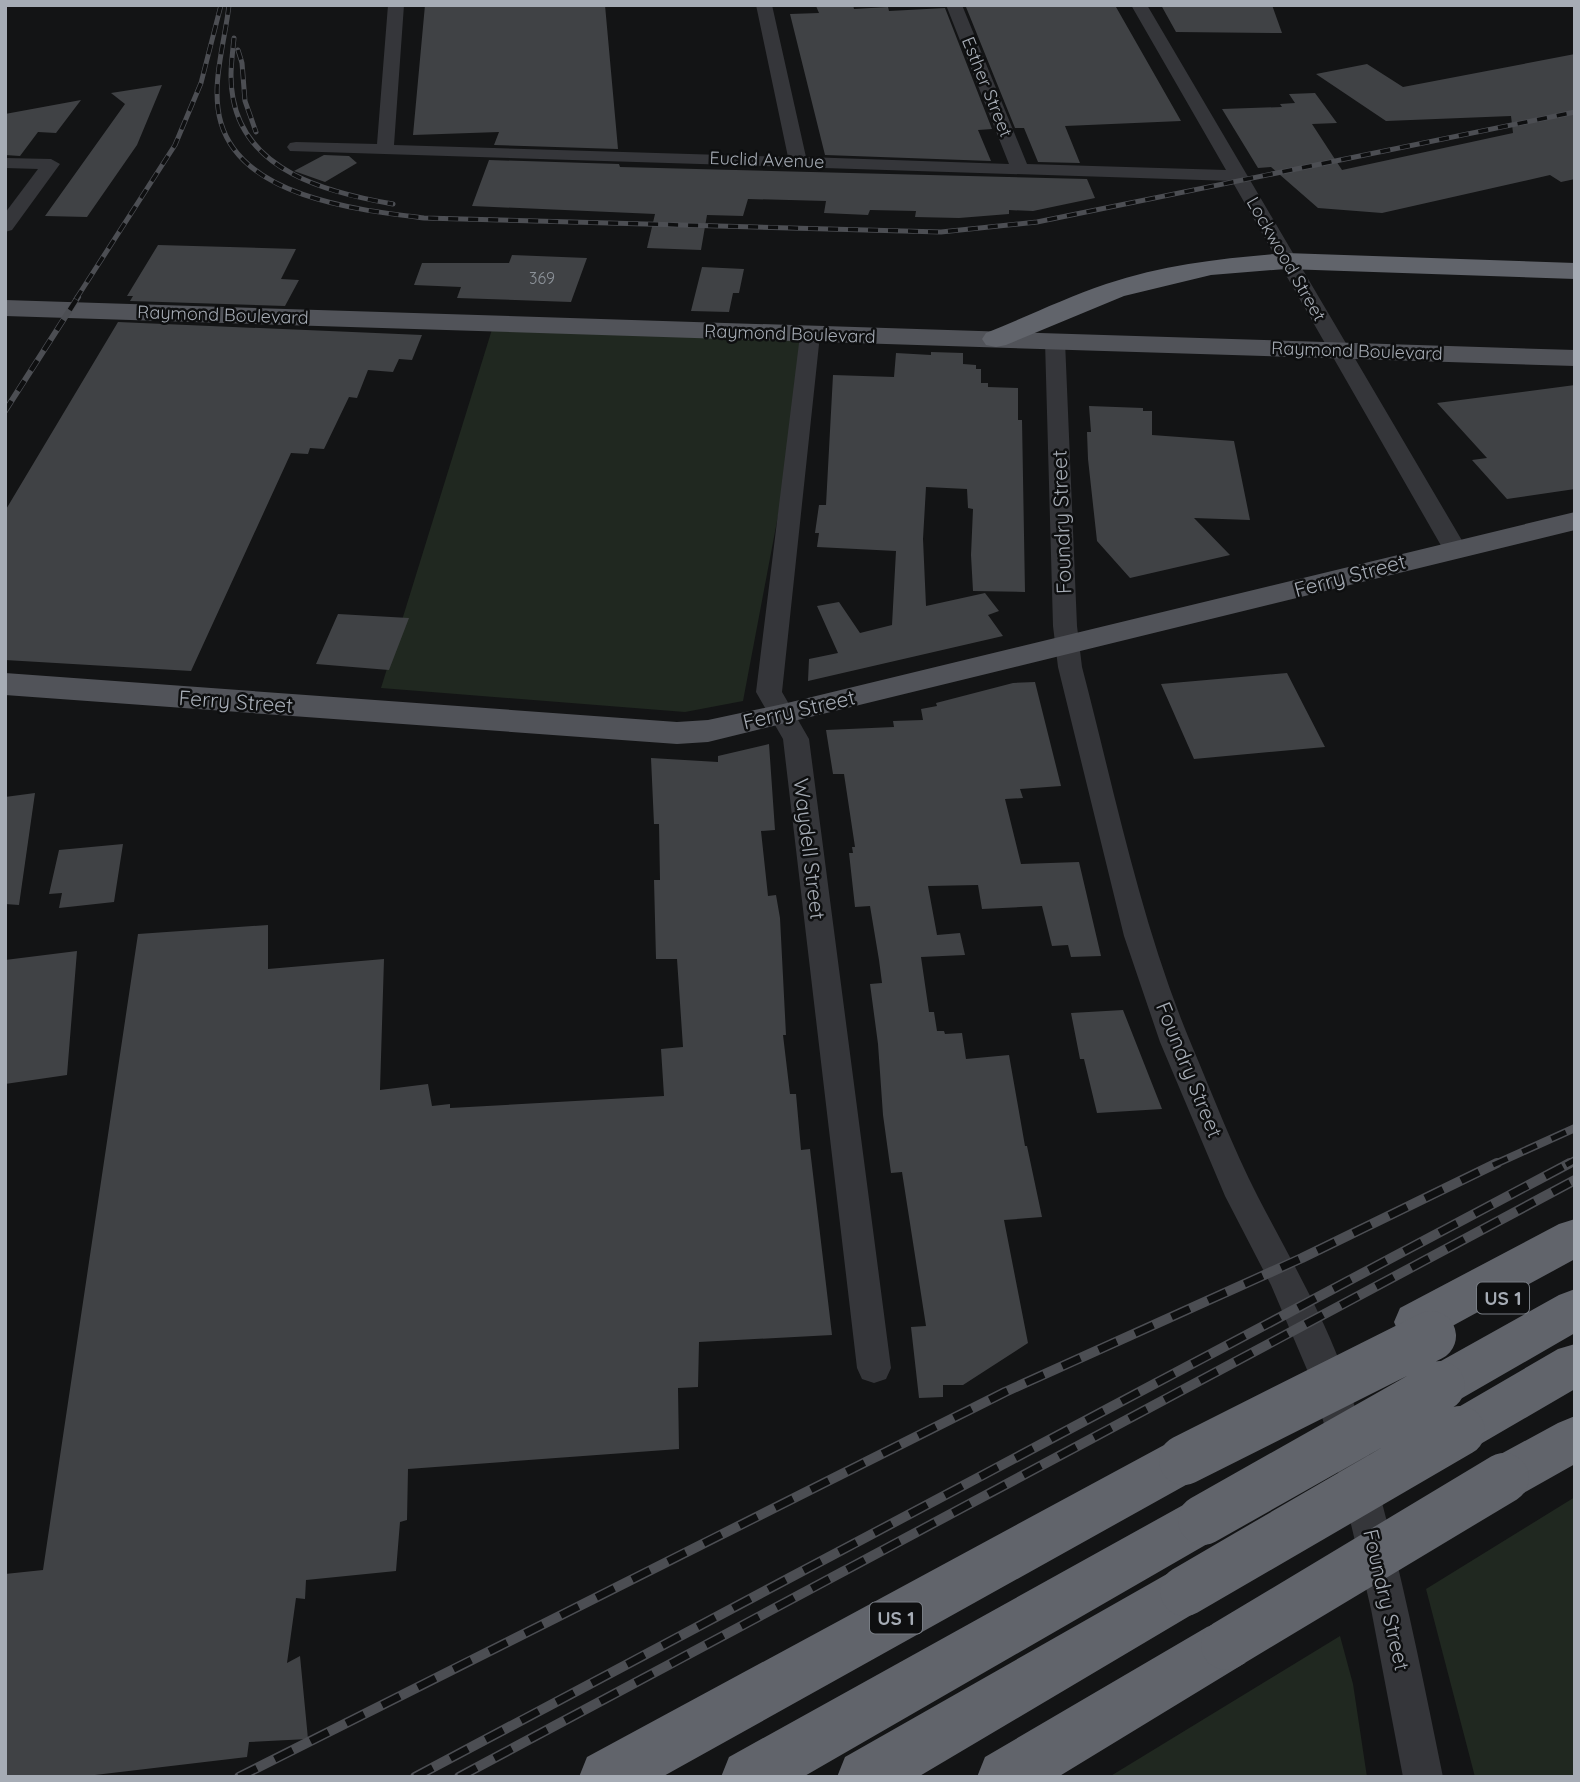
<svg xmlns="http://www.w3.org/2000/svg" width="1580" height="1782" font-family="Quicksand,sans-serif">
  <rect width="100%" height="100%" fill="#131415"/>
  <path fill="#202820" d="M494 323 812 336 743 701 685 712 381 688Z
    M1575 1497V1775L1475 1777 1426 1589Z
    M1340 1636 1353 1684 1367 1777H1109Z"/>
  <path fill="#404245" d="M425 5H605L618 149 494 145 499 132 413 135Z
    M853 5 854 9 888 7 889 11 945 8 992 129 978 130 991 161 825 155 790 14 819 13 816 6Z
    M1001 5 1116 7 1181 121 1065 126 1080 163 1038 162 1024 128H1015L966 7Z
    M1161 5H1272L1282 33 1176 32Z
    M1575 54V179L1561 182 1550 175 1382 213 1318 208 1271 167 1258 168 1222 109 1282 107 1280 104 1295 103 1289 94 1315 93 1337 123 1312 124 1342 170 1513 133 1511 116 1386 121 1316 74 1367 64 1403 87Z
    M162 85 137 145 87 217 45 216 125 104 111 93Z
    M81 100 56 133 38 132 20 156 5 155V114Z
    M324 155 349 156 357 163 325 182 294 171Z
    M489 160 619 164 620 167 1087 179 1095 198 1033 211 1009 210V214L959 218 915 217 916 211 870 210 868 215 824 213 826 201 748 199 743 216 707 215 701 250 647 248 655 214 472 206Z
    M158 245 296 249 281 279 299 280 285 306 130 301 133 296H127Z
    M512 255 587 258 571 302 457 298 461 287 414 285 422 263H509Z
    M702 267 744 269 739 293H733L729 312 691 311Z
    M118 322 422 335 412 360 399 359 393 372 368 370 357 398 349 397 324 449 310 448 308 454 291 453 191 671 5 660V511Z
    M931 352 963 353V364L976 365V369H981V383H988V387L1018 388V420H1022L1025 592 973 591 971 555 973 509 968 508 967 489 926 487 923 539 926 606 985 593 999 611 988 615 1003 636 808 681 809 659 838 653 817 606 839 602 860 633 892 625 896 551 817 547 819 533H815L819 505H826L833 375 894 377 896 353 931 355Z
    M1575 385V489L1507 499 1472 460 1487 458 1437 403Z
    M1089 406 1143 408V411H1152V435L1234 441 1250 520 1194 518 1230 555 1130 578 1097 541 1088 459 1087 432H1091Z
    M338 614 409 618 389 670 316 664Z
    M1287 673 1325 747 1194 759 1161 684Z
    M1035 682 1061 786 1020 789 1023 798 1005 799 1021 864 1079 862 1101 956 1071 957 1068 945 1052 946 1042 906 982 909 978 885 928 886 937 935 960 933 965 955 921 957 929 1012H934L937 1031H944L945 1034 962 1033 966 1059 1009 1055 1025 1146H1027L1042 1217 1004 1220 1028 1343 963 1385H943V1397L919 1398 911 1327 926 1326 902 1172 891 1173 883 1115 878 1044 870 984 882 983 879 960 870 906 855 907 849 853H853L852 847H855L844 774H833L826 730 894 727 893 721 923 720 921 709 937 706 936 703 1013 683Z
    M769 744 775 830 761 831 768 896 776 895 780 918 786 1035H783L790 1094H796L801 1150 810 1149 832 1335 699 1342 698 1387 678 1388 679 1449 408 1469 407 1520 400 1522 396 1571 306 1580 305 1599 296 1598 287 1663 300 1656 308 1739 249 1742 247 1757 78 1777H5V1574L43 1570 138 934 268 925V969L384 959 380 1090 428 1084 432 1106 450 1104V1108L664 1096 661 1049 683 1047 677 959H656L654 880H660L659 824H654L651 758 718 762V756Z
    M35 793 19 905 5 904V797Z
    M123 844 114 902 59 908 62 893 49 894 59 850Z
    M77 951 67 1075 5 1084V960Z
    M1123 1010 1162 1109 1097 1113 1084 1059H1080L1071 1013Z"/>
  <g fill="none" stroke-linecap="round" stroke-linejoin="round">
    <path fill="#35363a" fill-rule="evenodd" d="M388 5H404L394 145 788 157 756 5H772L806 157 1009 164 946 5H962L1027 164 1226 170 1131 5H1147L1467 549 1463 554H1447L1443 549 1232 181 290 151 287 147 290 143 296 142 377 144Z
      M5 158 51 159 60 164 12 230 5 232V213L38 169 5 168Z
      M810 329 817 331 820 335 782 692 809 739 891 1368 886 1379 874 1383 862 1379 857 1368 783 739 756 692 800 335 803 331Z
      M1055 335 1062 337 1065 341 1077 626 1082 667C1115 793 1141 925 1192 1046 1213 1096 1233 1148 1258 1197 1289 1257 1325 1317 1347 1382 1389 1511 1416 1644 1443 1777H1403L1371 1609 1342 1486 1311 1379 1271 1285 1225 1196 1160 1042 1124 936 1058 667 1053 626 1045 341 1048 337Z"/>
    <path fill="#515359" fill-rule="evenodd" d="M5 300 1575 350V366L5 316Z
      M1575 512V530L708 742 677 744 5 695V673L677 722 708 720 783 704Z"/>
    <path fill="#61646b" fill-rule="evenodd" d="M1286 253 1575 263V279L1286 269 1211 275 1124 296 1006 345 996 347 986 345 982 339 986 333C1026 317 1065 298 1106 284 1165 264 1225 258 1286 253Z
      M1575 1219V1259L1434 1336 1417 1342 1400 1336 1394 1322 1400 1308 1559 1224Z
      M1575 1289V1333L1457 1401 1440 1407 1423 1401 1416 1386 1423 1371 1559 1295Z
      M1575 1344V1389L1477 1446 1460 1453 1443 1446 1435 1431 1443 1416 1558 1349Z
      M1575 1416V1464L1522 1494 1504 1500 1486 1494 1479 1478 1486 1462 1558 1423Z
      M1184 1438 1202 1444 1209 1460 1202 1476 662 1777H579L587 1757 1166 1444Z
      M1203 1497 1221 1504 1228 1520 1221 1536 803 1777H721L729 1757 1185 1504Z
      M1185 1566 1203 1574 1211 1591 1203 1608 918 1777H837L845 1757 1167 1574Z
      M1226 1619 1245 1627 1253 1645 1245 1663 1058 1777H977L985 1757 1207 1627Z"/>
    <defs>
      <path id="rail-far3" d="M229 5C225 42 210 86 221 123 243 198 359 210 424 218L941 232 1037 222 1575 112
        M234 38C232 58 229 78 233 98 246 172 329 193 393 204
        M238 50 242 63 245 101 256 132
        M76 299 175 145 201 83 221 5"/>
      <path id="rail-far2" d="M5 411 78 297"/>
      <path id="rail-far1" d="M1493 1165 1575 1128
        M1566 1165 1575 1160"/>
      <path id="rail" d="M239 1777 1005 1392 1302 1258 1497 1163
        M415 1777 1570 1163
        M459 1777 1575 1180"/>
    </defs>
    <use href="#rail-far3" stroke="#4c4e53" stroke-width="5"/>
    <use href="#rail-far2" stroke="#4c4e53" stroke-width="6"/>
    <use href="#rail-far1" stroke="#4c4e53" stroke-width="8"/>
    <use href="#rail" stroke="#4c4e53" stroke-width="10"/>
    <use href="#rail-far3" stroke="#0e0f10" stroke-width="3.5" stroke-dasharray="10" stroke-linecap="butt"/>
    <use href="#rail-far2" stroke="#0e0f10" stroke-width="4.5" stroke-dasharray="12" stroke-linecap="butt"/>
    <use href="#rail-far1" stroke="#0e0f10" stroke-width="5" stroke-dasharray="16" stroke-linecap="butt"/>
    <use href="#rail" stroke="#0e0f10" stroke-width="7" stroke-dasharray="20" stroke-linecap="butt"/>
    <path stroke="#61646b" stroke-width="50" d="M1184 1460 1431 1336
      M1203 1520 1440 1386
      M1185 1591 1460 1431
      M1226 1645 1504 1478"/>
  </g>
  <g text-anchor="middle" stroke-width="5" stroke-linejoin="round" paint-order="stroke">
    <g font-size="16" fill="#8c9299">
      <text x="542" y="284">369</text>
    </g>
    <g font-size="18" fill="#a6acb5" stroke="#0e0f10">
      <text transform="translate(987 87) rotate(68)" y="6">Esther Street</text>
      <text transform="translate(767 160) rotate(2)" y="6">Euclid Avenue</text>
      <text transform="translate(1286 259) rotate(60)" y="6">Lockwood Street</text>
      <text transform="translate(223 315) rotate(2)" y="6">Raymond Boulevard</text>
      <text transform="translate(790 334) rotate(2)" y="6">Raymond Boulevard</text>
      <text transform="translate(1357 351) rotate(2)" y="6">Raymond Boulevard</text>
    </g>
    <g fill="#0e0f10" stroke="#787d84" stroke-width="2">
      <rect x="1477" y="1282.5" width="52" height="31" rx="5"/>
      <rect x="870" y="1602.5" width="52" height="31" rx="5"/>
    </g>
    <g font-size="19" font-weight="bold" fill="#a6acb5">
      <text x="1503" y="1305">US 1</text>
      <text x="896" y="1625">US 1</text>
    </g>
    <g font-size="21" fill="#a6acb5" stroke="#0e0f10">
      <text transform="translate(1062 522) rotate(-92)" y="7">Foundry Street</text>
      <text transform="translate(1350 576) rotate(-15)" y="7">Ferry Street</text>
      <text transform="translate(236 702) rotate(4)" y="7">Ferry Street</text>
      <text transform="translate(799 710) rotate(-13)" y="7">Ferry Street</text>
      <text transform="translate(809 849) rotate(83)" y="7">Waydell Street</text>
      <text transform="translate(1189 1070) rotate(68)" y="7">Foundry Street</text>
      <text transform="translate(1386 1600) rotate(77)" y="7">Foundry Street</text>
    </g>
  </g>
  <rect width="1580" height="1782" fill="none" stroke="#a6acb5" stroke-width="14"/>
</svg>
